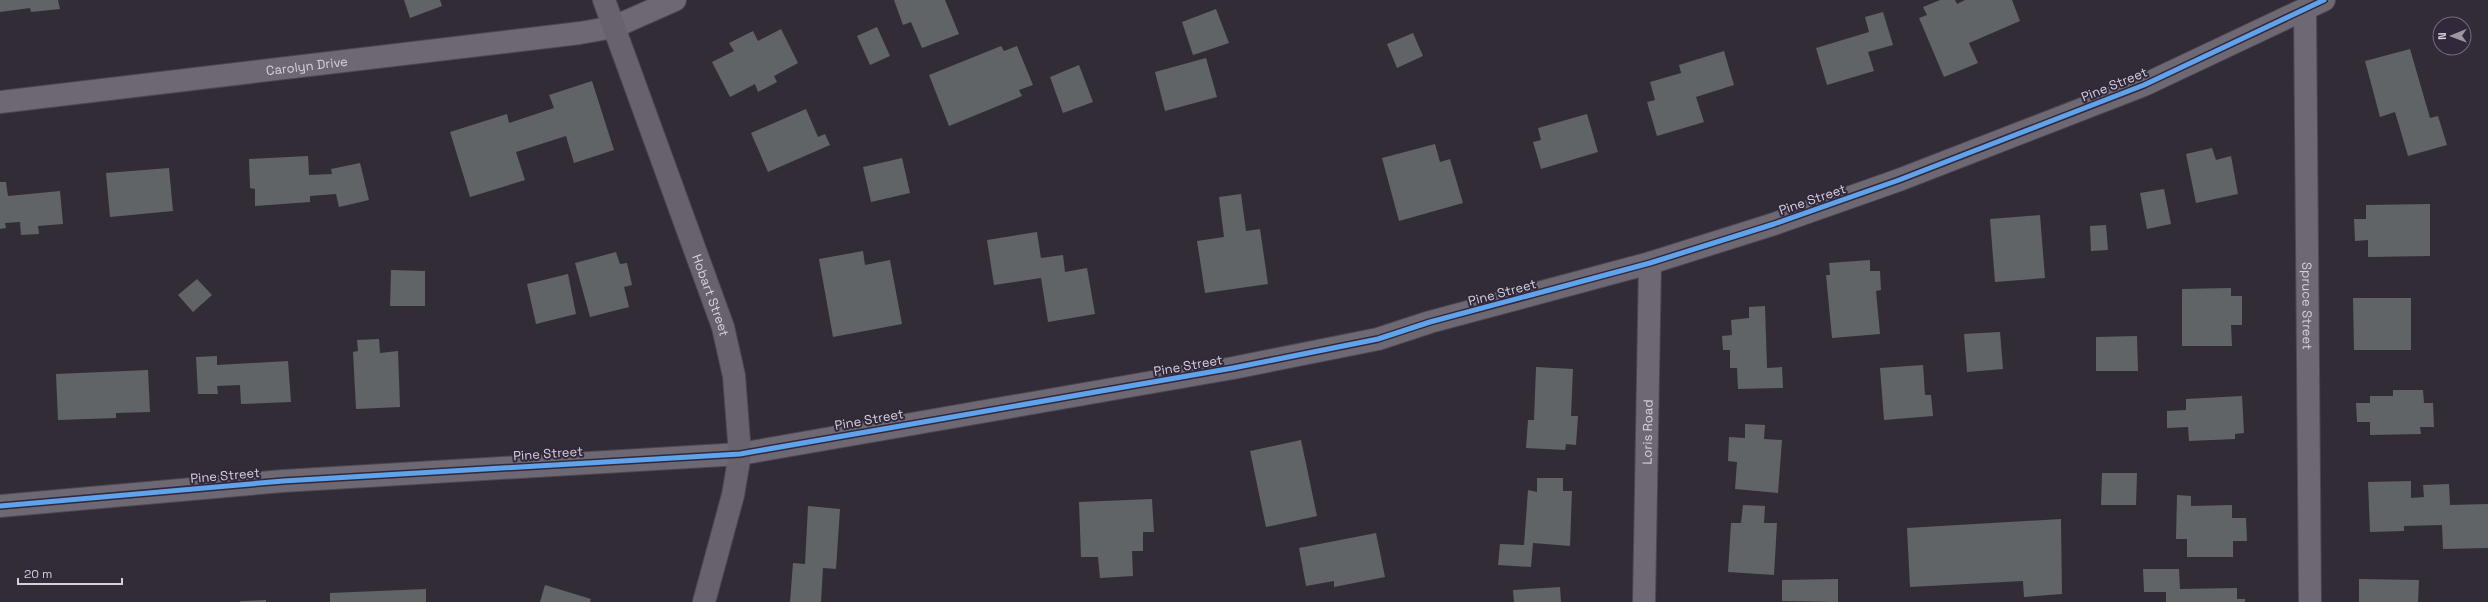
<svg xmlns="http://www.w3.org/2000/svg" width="2488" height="602" font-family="'Space Grotesk',sans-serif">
  <rect width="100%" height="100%" fill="#322c37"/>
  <path fill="#606467" d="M0 0H58L60 9 31 12 30 8 0 12Z
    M404 0H440L442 6 410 18Z
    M894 0H945L959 34 922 48 911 22 903 25Z
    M1940 0H1955L1957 4 1965 0H2012L2020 21 1969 43 1978 63 1944 77 1919 18 1927 15 1923 7Z
    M1216 9 1229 43 1193 55 1182 22Z
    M1883 12 1893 45 1868 52 1874 71 1827 85 1816 48 1869 32 1865 17Z
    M877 27 890 56 870 65 857 36Z
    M781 29 798 63 774 76 777 82 758 92 755 84 730 97 712 62 734 51 729 43 753 31 758 41Z
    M1413 33 1423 56 1397 68 1387 44Z
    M1001 46 1004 51 1017 46 1033 85 1019 90 1022 96 949 126 929 75Z
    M2410 49 2430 118 2438 116 2447 145 2408 156 2395 112 2380 117 2365 61Z
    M1724 51 1734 85 1696 97 1704 122 1657 136 1647 102 1655 100 1650 82 1681 73 1679 65Z
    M1206 58 1217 97 1165 111 1155 72Z
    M1079 65 1093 102 1063 113 1050 77Z
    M592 81 614 150 574 163 566 136 516 152 525 180 470 197 450 132 507 114 509 123 554 108 549 95Z
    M806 109 818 137 825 134 830 145 768 172 751 133Z
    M1587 114 1598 152 1541 169 1533 142 1541 140 1538 128Z
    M1435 144 1440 162 1450 159 1463 203 1399 221 1382 158Z
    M2212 148 2216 160 2231 156 2238 194 2196 203 2186 154Z
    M308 156 309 175 332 174 331 169 360 163 369 200 339 207 336 194 310 196V202L255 206V189L250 188 249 159Z
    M902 158 910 193 871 202 863 167Z
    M169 168 173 211 110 217 106 173Z
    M0 182H6L8 196 60 191 63 224 38 226 39 234 21 235 20 222 5 223 6 228 0 229Z
    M2164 189 2171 224 2147 229 2140 193Z
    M1241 194 1246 231 1260 229 1268 284 1205 293 1197 241 1224 237 1219 197Z
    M2430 204V256L2368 257V240L2355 241 2354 219H2366V205Z
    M2040 215 2045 278 1995 282 1990 219Z
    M2106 225 2108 250 2091 251 2090 226Z
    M1037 232 1041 258 1063 255 1065 272 1087 268 1095 314 1048 322 1041 278 994 285 987 240Z
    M863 251 865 265 890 260 902 324 833 337 819 259Z
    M616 252 620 264 627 263 632 285 624 287 629 307 590 317 575 263Z
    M1870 260V271H1880L1881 290 1876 291 1880 334 1832 338 1826 275H1830L1829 263Z
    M391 270 425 271V306H390Z
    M568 274 576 314 536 324 527 284Z
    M197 279 212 295 193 312 178 295Z
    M2231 288V296H2242V325H2231L2232 346H2182V289Z
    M2353 298H2411V350H2354Z
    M1765 306 1767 368 1782 367 1783 388 1738 389 1737 368H1730V350H1723L1722 336 1732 335 1731 320 1749 318V307Z
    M2000 332 2003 369 1967 372 1964 334Z
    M2137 336 2138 371H2096V337Z
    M379 339 380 353 398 351 400 407 356 409 353 352 358 351 357 340Z
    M217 356V365L288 361 291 402 241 404 240 385 217 386 218 394H198L196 357Z
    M1923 365 1925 395H1931L1933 416 1884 420 1880 368Z
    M1536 367 1573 369 1571 416H1578L1576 445 1566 444 1565 450 1526 448 1528 420H1534Z
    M148 370 150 412 116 413V418L58 420 56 374Z
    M2393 390H2423L2424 403H2433L2434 427H2420L2421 434 2370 435V422H2357L2356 403H2370V396H2393Z
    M2242 396 2244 433 2235 434V439L2189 441 2188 427 2167 428V411L2186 410V399Z
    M1745 424 1765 425 1764 439 1782 440 1778 493 1735 489 1737 462 1728 461 1729 437 1745 438Z
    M1301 440 1317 516 1266 527 1250 451Z
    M2102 473H2137L2136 505H2101Z
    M1537 478H1563V491H1572L1570 546 1533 543 1531 567 1498 565 1500 544 1524 545 1528 490 1537 492Z
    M2411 481V498L2424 497 2423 485 2449 484 2450 505 2488 504V548L2443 549 2442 525 2404 526V531L2370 532 2368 482Z
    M2177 495 2191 496V506L2232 505V518H2246L2247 541H2233V557H2187V539H2176Z
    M1152 499 1154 532H1143V551H1132L1133 576 1100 578 1098 557H1081L1079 502Z
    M1743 505 1765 506 1764 523H1777L1774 575 1728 572 1731 523H1741Z
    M808 506 840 509 836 569 823 568 821 602H790L793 563 805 564Z
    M2061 519 2062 594 2024 597 2023 581 1910 587 1907 528Z
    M1376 533 1385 577 1334 587V581L1306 586 1299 548Z
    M2143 569H2179L2180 589 2237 588V599H2245V602H2166V592H2144Z
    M1838 579V602L1782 601V580Z
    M2359 579 2419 580 2418 602H2359Z
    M545 585 591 599 590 602H540Z
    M1560 587 1561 602H1514L1513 590Z
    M426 589V602H330V593Z
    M266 600V602H240V601Z"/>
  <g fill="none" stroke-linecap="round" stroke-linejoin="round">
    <defs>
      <g id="minor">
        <path id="s1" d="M2305 9 2310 602"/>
        <path id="s2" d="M0 102 580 33 614 27 675 0"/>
        <path id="s3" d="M1644 602 1650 263"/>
      </g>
      <path id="tertiary" d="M0 506 283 481 740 454 1233 368 1378 339 1430 322 1650 263 1774 224 1899 180 2144 85 2324 0"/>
      <g id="secondary">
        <path id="s4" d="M604 0 723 327 734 376 740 454 733 495 704 602"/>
      </g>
    </defs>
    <use href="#minor" stroke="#4c4750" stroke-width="24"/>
    <use href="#tertiary" stroke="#4c4750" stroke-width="24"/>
    <use href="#secondary" stroke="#4c4750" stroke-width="24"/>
    <use href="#minor" stroke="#6d6872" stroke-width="22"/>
    <use href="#tertiary" stroke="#6d6872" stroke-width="22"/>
    <use href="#secondary" stroke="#68626d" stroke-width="22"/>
    <defs>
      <path id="cycleway" d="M0 506 283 481 740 454 1233 368 1378 339 1430 322 1650 263 1774 224 1899 180 2144 85 2324 0"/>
    </defs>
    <use href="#cycleway" stroke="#32283b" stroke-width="8"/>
    <use href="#cycleway" stroke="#60a3ed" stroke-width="5"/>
  </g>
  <g text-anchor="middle" stroke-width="4" stroke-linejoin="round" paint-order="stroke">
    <g font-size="13" fill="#d6d0dc" stroke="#32283b">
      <text dy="5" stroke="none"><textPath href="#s2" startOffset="309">Carolyn Drive</textPath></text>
      <text transform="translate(2114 84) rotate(-22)" y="5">Pine Street</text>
      <text transform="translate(1812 199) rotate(-19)" y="5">Pine Street</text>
      <text transform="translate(1502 292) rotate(-15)" y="5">Pine Street</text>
      <text dy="5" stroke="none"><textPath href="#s4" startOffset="314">Hobart Street</textPath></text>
      <text dy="5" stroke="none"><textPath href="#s1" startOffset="297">Spruce Street</textPath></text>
      <text transform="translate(1188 365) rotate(-10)" y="5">Pine Street</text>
      <text transform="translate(869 419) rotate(-10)" y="5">Pine Street</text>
      <text dy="5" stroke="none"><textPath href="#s3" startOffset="170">Loris Road</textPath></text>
      <text transform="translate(548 453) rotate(-4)" y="5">Pine Street</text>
      <text transform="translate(225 475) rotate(-5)" y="5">Pine Street</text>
    </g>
  </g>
  <g transform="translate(2452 36) rotate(269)"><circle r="19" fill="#32283b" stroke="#746b7b"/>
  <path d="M0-3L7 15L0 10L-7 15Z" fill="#9d97a2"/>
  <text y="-6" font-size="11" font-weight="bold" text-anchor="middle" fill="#d6d0dc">N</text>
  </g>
  <path d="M18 578v6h104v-6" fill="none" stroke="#d6d0dc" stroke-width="2"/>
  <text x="24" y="578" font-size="12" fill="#d6d0dc" stroke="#32283b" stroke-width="3" paint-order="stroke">20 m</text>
</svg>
